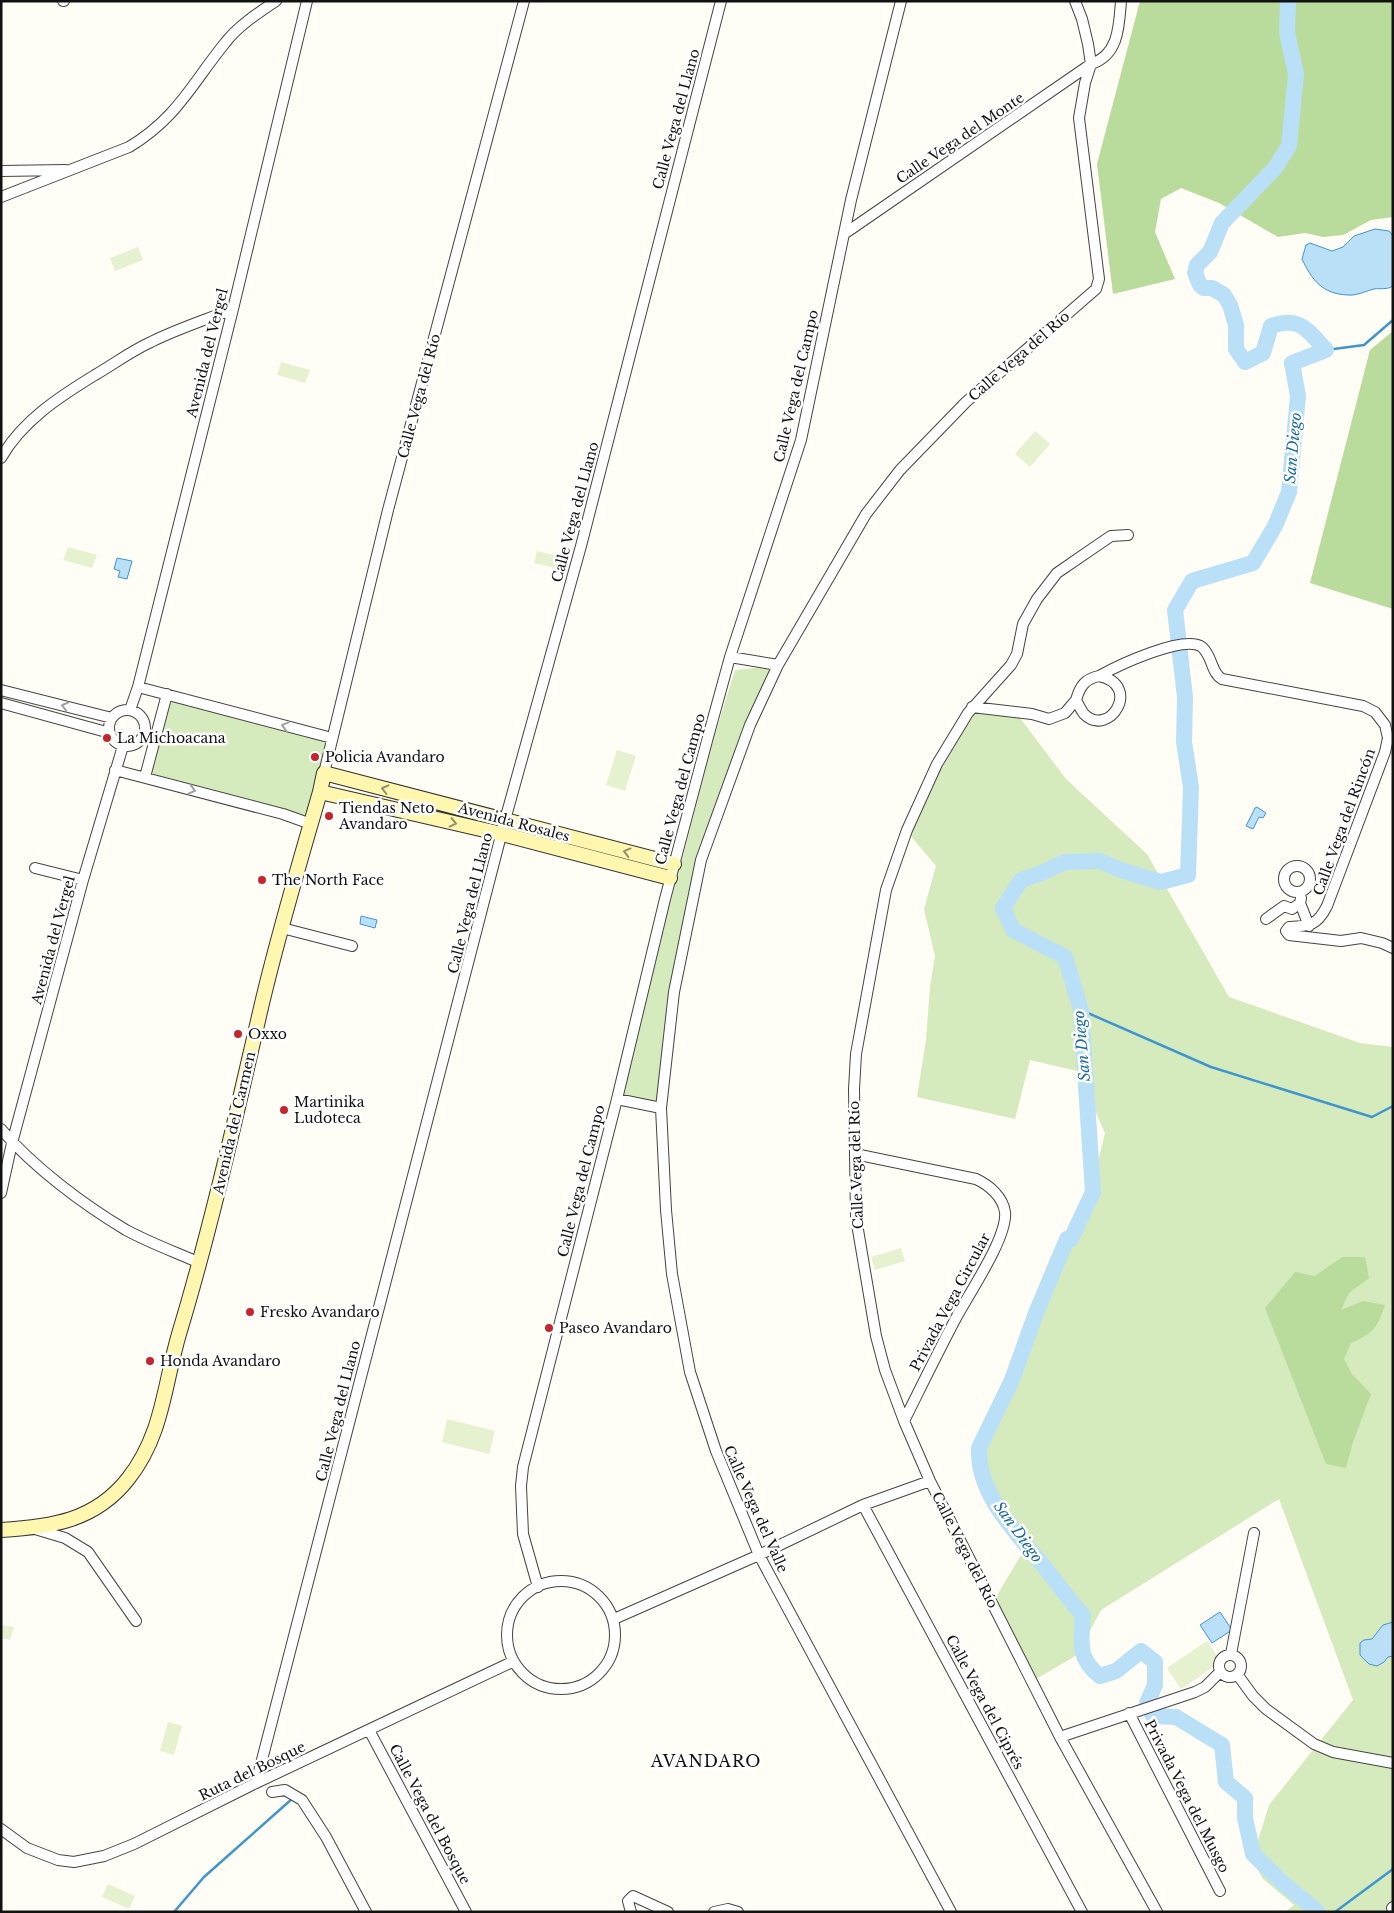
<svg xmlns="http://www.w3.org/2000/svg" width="1394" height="1913" font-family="'Libre Baskerville',serif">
  <rect width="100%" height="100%" fill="#fffdf5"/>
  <path fill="#d5ebbd" d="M775 666 704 842 659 1106 618 1097 668 905 683 856 713 741 735 670Z
    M171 696 327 740 306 819 150 777Z
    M976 711 1020 718 1066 779 1147 854 1229 997 1360 1043 1393 1047V1912H1285L1294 1905 1263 1879 1252 1860 1269 1805 1353 1700 1279 1499 1101 1610 1077 1655 1036 1679 993 1602 1024 1550C1002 1520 974 1487 976 1448L1010 1379 1035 1312 1066 1236 1070 1237 1091 1191 1105 1133 1077 1071 1030 1060 1015 1119 917 1097 926 1040 930 987 935 956 924 909 936 866 905 829Z"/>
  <path fill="#b9dc9c" d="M1140 1H1393V217L1371 220 1343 235 1323 237 1305 233 1278 237 1219 203 1181 188 1161 199 1155 232 1175 279 1113 294 1097 164Z
    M1393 331V609L1310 583 1370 350Z
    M1342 1257H1365L1369 1278 1349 1293 1341 1310 1363 1301 1385 1305C1377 1328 1374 1333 1351 1343L1344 1359 1352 1374 1371 1394 1353 1442 1346 1468 1326 1464 1265 1308 1295 1272 1315 1276Z"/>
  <path fill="#e6f2cf" d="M138 247 143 260 115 271 110 258Z
    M281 362 310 370 305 383 277 375Z
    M1035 431 1050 444 1030 467 1015 454Z
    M68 547 97 555 92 568 63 560Z
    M537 551 563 557 560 569 534 563Z
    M617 750 636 756 625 791 606 785Z
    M901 1248 905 1261 875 1270 871 1257Z
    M447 1419 495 1431 489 1454 442 1442Z
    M1 1625 14 1627 10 1640 1 1638Z
    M1207 1641 1221 1662 1181 1689 1167 1668Z
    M168 1722 182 1726 174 1755 160 1751Z
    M108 1884 135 1896 129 1909 102 1897Z"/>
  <path fill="#b9e0f7" stroke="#3f96cf" d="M1375 229 1389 231 1393 236V286C1387 290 1381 288 1374 289 1366 291 1356 296 1348 295 1322 294 1312 280 1302 259L1306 245 1310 243 1332 251 1343 247 1354 236Z
    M117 558 132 561 127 579 118 577 120 571 114 569Z
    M1257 807 1266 813 1263 818 1259 817 1253 829 1246 826 1255 808Z
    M361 916 377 920 375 928 360 924Z
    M1220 1612 1232 1630 1212 1643 1200 1625Z
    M1393 1622V1656L1388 1657 1384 1662 1377 1666 1369 1664 1360 1655V1643L1364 1640 1372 1639 1383 1625Z"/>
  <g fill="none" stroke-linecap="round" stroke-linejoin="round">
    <path stroke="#3f96cf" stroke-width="2.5" d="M1326 350 1364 345 1393 320
      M1081 1010 1211 1067 1372 1117 1393 1106
      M174 1912 204 1877 293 1798
      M1335 1912 1393 1869"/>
    <path stroke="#b9e0f7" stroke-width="16" d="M1288 1 1287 32 1296 74 1289 146 1275 168 1222 223 1210 252 1197 265 1195 273 1200 285 1204 288H1212L1224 295 1230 305 1236 325V349L1245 362 1263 353 1271 326C1301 316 1307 330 1326 350L1292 363 1298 396 1289 492 1275 526 1253 563 1192 581 1175 610 1185 697 1184 742 1191 787 1188 875 1161 882 1123 871 1100 861 1065 862 1039 874 1021 880 1003 908 1013 930 1065 957 1081 1010 1093 1192 1071 1239H1067L1036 1313 1012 1380 979 1448C977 1494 1015 1531 1042 1564 1056 1581 1068 1599 1083 1615 1081 1641 1077 1659 1100 1676L1116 1671 1141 1651 1155 1662V1685L1147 1703 1153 1716 1176 1717 1222 1745 1226 1782 1245 1798V1818L1253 1854 1283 1883 1318 1912"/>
    <defs>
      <path id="street" d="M63 1H64
        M1 171 65 170
        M1 197 129 147C177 118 191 85 225 43 238 26 258 13 276 1
        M844 234 1091 64C1119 55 1119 26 1121 1
        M1 458C22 421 59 397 95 375 114 364 131 351 151 342 177 329 205 320 233 309
        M1128 535 1111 536 1089 551 1057 573 1037 599 1023 624 1017 654 1011 665 968 713 937 764 907 830 886 890 856 1054 854 1089 856 1218 876 1336 885 1370 904 1421 930 1481 1060 1737 1157 1912
        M730 657 778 665
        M1099 676C1117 666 1184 634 1202 647 1213 657 1211 673 1222 679L1363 706 1375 712 1385 725 1388 738 1385 752 1327 906C1317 926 1309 926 1289 927L1286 931 1289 935 1341 941 1361 938 1382 943 1393 948
        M1099 676C1143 685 1109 739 1084 714 1081 710 1078 704 1076 700 1080 686 1085 679 1099 676Z
        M138 687 332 738
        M1 690 112 718
        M1 703 110 733
        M972 707 1032 714 1049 719 1065 713 1076 700
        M109 728a18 18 0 1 1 36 0a18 18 0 1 1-36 0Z
        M130 710 138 687 233 309 307 1
        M115 770 283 814 311 824
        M324 773 388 510 524 1
        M145 777 167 694
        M1284 879a13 13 0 1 1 26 0a13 13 0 1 1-26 0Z
        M35 868 83 880
        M1301 898 1300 903 1309 926
        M1266 919 1284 906 1292 909 1300 903
        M282 928 352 946
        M617 1099 661 1108
        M1 1129C33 1167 84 1205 126 1230 150 1243 175 1252 200 1263
        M855 1154 976 1179C989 1185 1003 1197 1005 1212 1008 1237 968 1295 956 1318 938 1352 921 1387 904 1421
        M1 1193 12 1143 83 880 123 746
        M863 1505 1082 1912
        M35 1529 65 1538 88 1552 136 1621
        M507 1635a54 54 0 1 1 108 0a54 54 0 1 1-108 0Z
        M538 1587 523 1534 521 1486 523 1467 617 1099 665 899 708 737 730 657 801 440 851 200 901 1
        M614 1619 759 1555 863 1505 930 1481
        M1231 1654 1254 1533
        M1219 1666a11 11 0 1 1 22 0a11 11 0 1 1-22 0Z
        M1237 1674 1253 1696 1266 1709 1314 1744 1333 1752 1393 1763
        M1129 1713 1220 1891
        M369 1730 466 1912
        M1060 1737 1195 1692 1205 1687 1220 1672
        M256 1783 505 820 581 546 721 1
        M272 1792 285 1790 302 1800 326 1837 366 1912
        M1 1829 27 1848 58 1860 74 1862 104 1856 134 1844 256 1783 512 1662
        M1392 1908 1393 1907
        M631 1912 628 1901 633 1896 668 1912
        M714 1912 728 1909 738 1912
        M951 1912 759 1555 716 1451 690 1372 672 1274 666 1210 661 1108 674 992 701 860 750 725 778 665 866 514 900 470 966 402 1096 289 1099 279 1079 118 1085 83 1091 64 1088 44 1082 19 1075 1"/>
      <path id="secondary" d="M320 792 502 834 670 878
        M1 1530C51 1527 95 1521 128 1479 163 1435 164 1385 179 1334 211 1228 235 1120 260 1012 277 938 299 865 320 792L324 773 674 864"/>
    </defs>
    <use href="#street" stroke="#444" stroke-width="12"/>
    <use href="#secondary" stroke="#333" stroke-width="16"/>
    <use href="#street" stroke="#fff" stroke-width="10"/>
    <use href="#secondary" stroke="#fff6b0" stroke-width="14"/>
  </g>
  <defs><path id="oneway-chevron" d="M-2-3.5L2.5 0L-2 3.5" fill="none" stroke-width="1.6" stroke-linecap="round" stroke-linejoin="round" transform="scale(1.25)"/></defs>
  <g stroke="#a0a0a0">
    <use href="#oneway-chevron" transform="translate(65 706) rotate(-166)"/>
    <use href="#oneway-chevron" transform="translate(285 726) rotate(-165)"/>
    <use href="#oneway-chevron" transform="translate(192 790) rotate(15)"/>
  </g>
  <g stroke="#948f68">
    <use href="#oneway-chevron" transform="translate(385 789) rotate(-166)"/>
    <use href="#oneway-chevron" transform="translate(453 823) rotate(13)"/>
    <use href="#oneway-chevron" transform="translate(627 852) rotate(-165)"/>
  </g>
  <g fill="#c4262e" stroke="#fff" stroke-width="2">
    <circle cx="107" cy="738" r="5"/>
    <circle cx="315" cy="757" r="5"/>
    <circle cx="329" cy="816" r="5"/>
    <circle cx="262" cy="880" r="5"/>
    <circle cx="238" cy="1034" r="5"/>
    <circle cx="284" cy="1110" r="5"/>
    <circle cx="250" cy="1312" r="5"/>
    <circle cx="549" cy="1328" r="5"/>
    <circle cx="150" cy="1361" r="5"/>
  </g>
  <g text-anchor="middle" stroke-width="5" stroke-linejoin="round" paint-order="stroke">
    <g font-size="14" fill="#111" stroke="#fff">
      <text transform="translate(676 119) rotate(-75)" y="5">Calle Vega del Llano</text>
      <text transform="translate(960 138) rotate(-34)" y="5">Calle Vega del Monte</text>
      <text transform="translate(207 353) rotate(-76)" y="5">Avenida del Vergel</text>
      <text transform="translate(1019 356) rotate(-41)" y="5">Calle Vega del Río</text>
      <text transform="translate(796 386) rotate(-77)" y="5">Calle Vega del Campo</text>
      <text transform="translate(419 396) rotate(-75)" y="5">Calle Vega del Río</text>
      <text transform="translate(575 512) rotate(-75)" y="5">Calle Vega del Llano</text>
      <text transform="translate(680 789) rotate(-75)" y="5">Calle Vega del Campo</text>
      <text transform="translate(514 822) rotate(15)" y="5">Avenida Rosales</text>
      <text transform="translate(1344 822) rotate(-70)" y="5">Calle Vega del Rincón</text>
      <text transform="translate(470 903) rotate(-76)" y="5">Calle Vega del Llano</text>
      <text transform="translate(53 940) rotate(-75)" y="5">Avenida del Vergel</text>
      <text transform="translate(234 1123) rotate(-77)" y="5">Avenida del Carmen</text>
      <text transform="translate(856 1165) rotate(-92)" y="5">Calle Vega del Río</text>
      <text transform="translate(581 1181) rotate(-76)" y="5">Calle Vega del Campo</text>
      <text transform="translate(950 1302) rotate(-62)" y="5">Privada Vega Circular</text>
      <text transform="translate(338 1411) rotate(-76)" y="5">Calle Vega del Llano</text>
      <text transform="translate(756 1509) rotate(66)" y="5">Calle Vega del Valle</text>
      <text transform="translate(965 1550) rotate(63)" y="5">Calle Vega del Río</text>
      <text transform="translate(985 1702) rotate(62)" y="5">Calle Vega del Ciprés</text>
      <text transform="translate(252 1771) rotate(-26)" y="5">Ruta del Bosque</text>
      <text transform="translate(1187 1796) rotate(63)" y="5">Privada Vega del Musgo</text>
      <text transform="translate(430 1814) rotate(62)" y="5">Calle Vega del Bosque</text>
    </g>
    <g font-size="14" fill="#111" stroke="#fff" text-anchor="start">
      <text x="117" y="743">La Michoacana</text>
      <text x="325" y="762">Policia Avandaro</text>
      <text x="339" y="813">Tiendas Neto<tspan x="339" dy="16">Avandaro</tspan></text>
      <text x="272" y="885">The North Face</text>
      <text x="248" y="1039">Oxxo</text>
      <text x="294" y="1107">Martinika<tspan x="294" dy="16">Ludoteca</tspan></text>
      <text x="260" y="1317">Fresko Avandaro</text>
      <text x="559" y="1333">Paseo Avandaro</text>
      <text x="160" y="1366">Honda Avandaro</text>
    </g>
    <g font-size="15" font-style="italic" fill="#1768a6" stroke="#fff">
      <text transform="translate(1293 448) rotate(-85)" y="5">San Diego</text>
      <text transform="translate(1082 1046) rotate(-95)" y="5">San Diego</text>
      <text transform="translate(1018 1532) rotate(54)" y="5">San Diego</text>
    </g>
    <g font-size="16" letter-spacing="1" fill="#111" stroke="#fff">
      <text x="706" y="1767">AVANDARO</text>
    </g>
  </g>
  <rect width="1394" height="1913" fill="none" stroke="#111111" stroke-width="5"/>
</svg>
